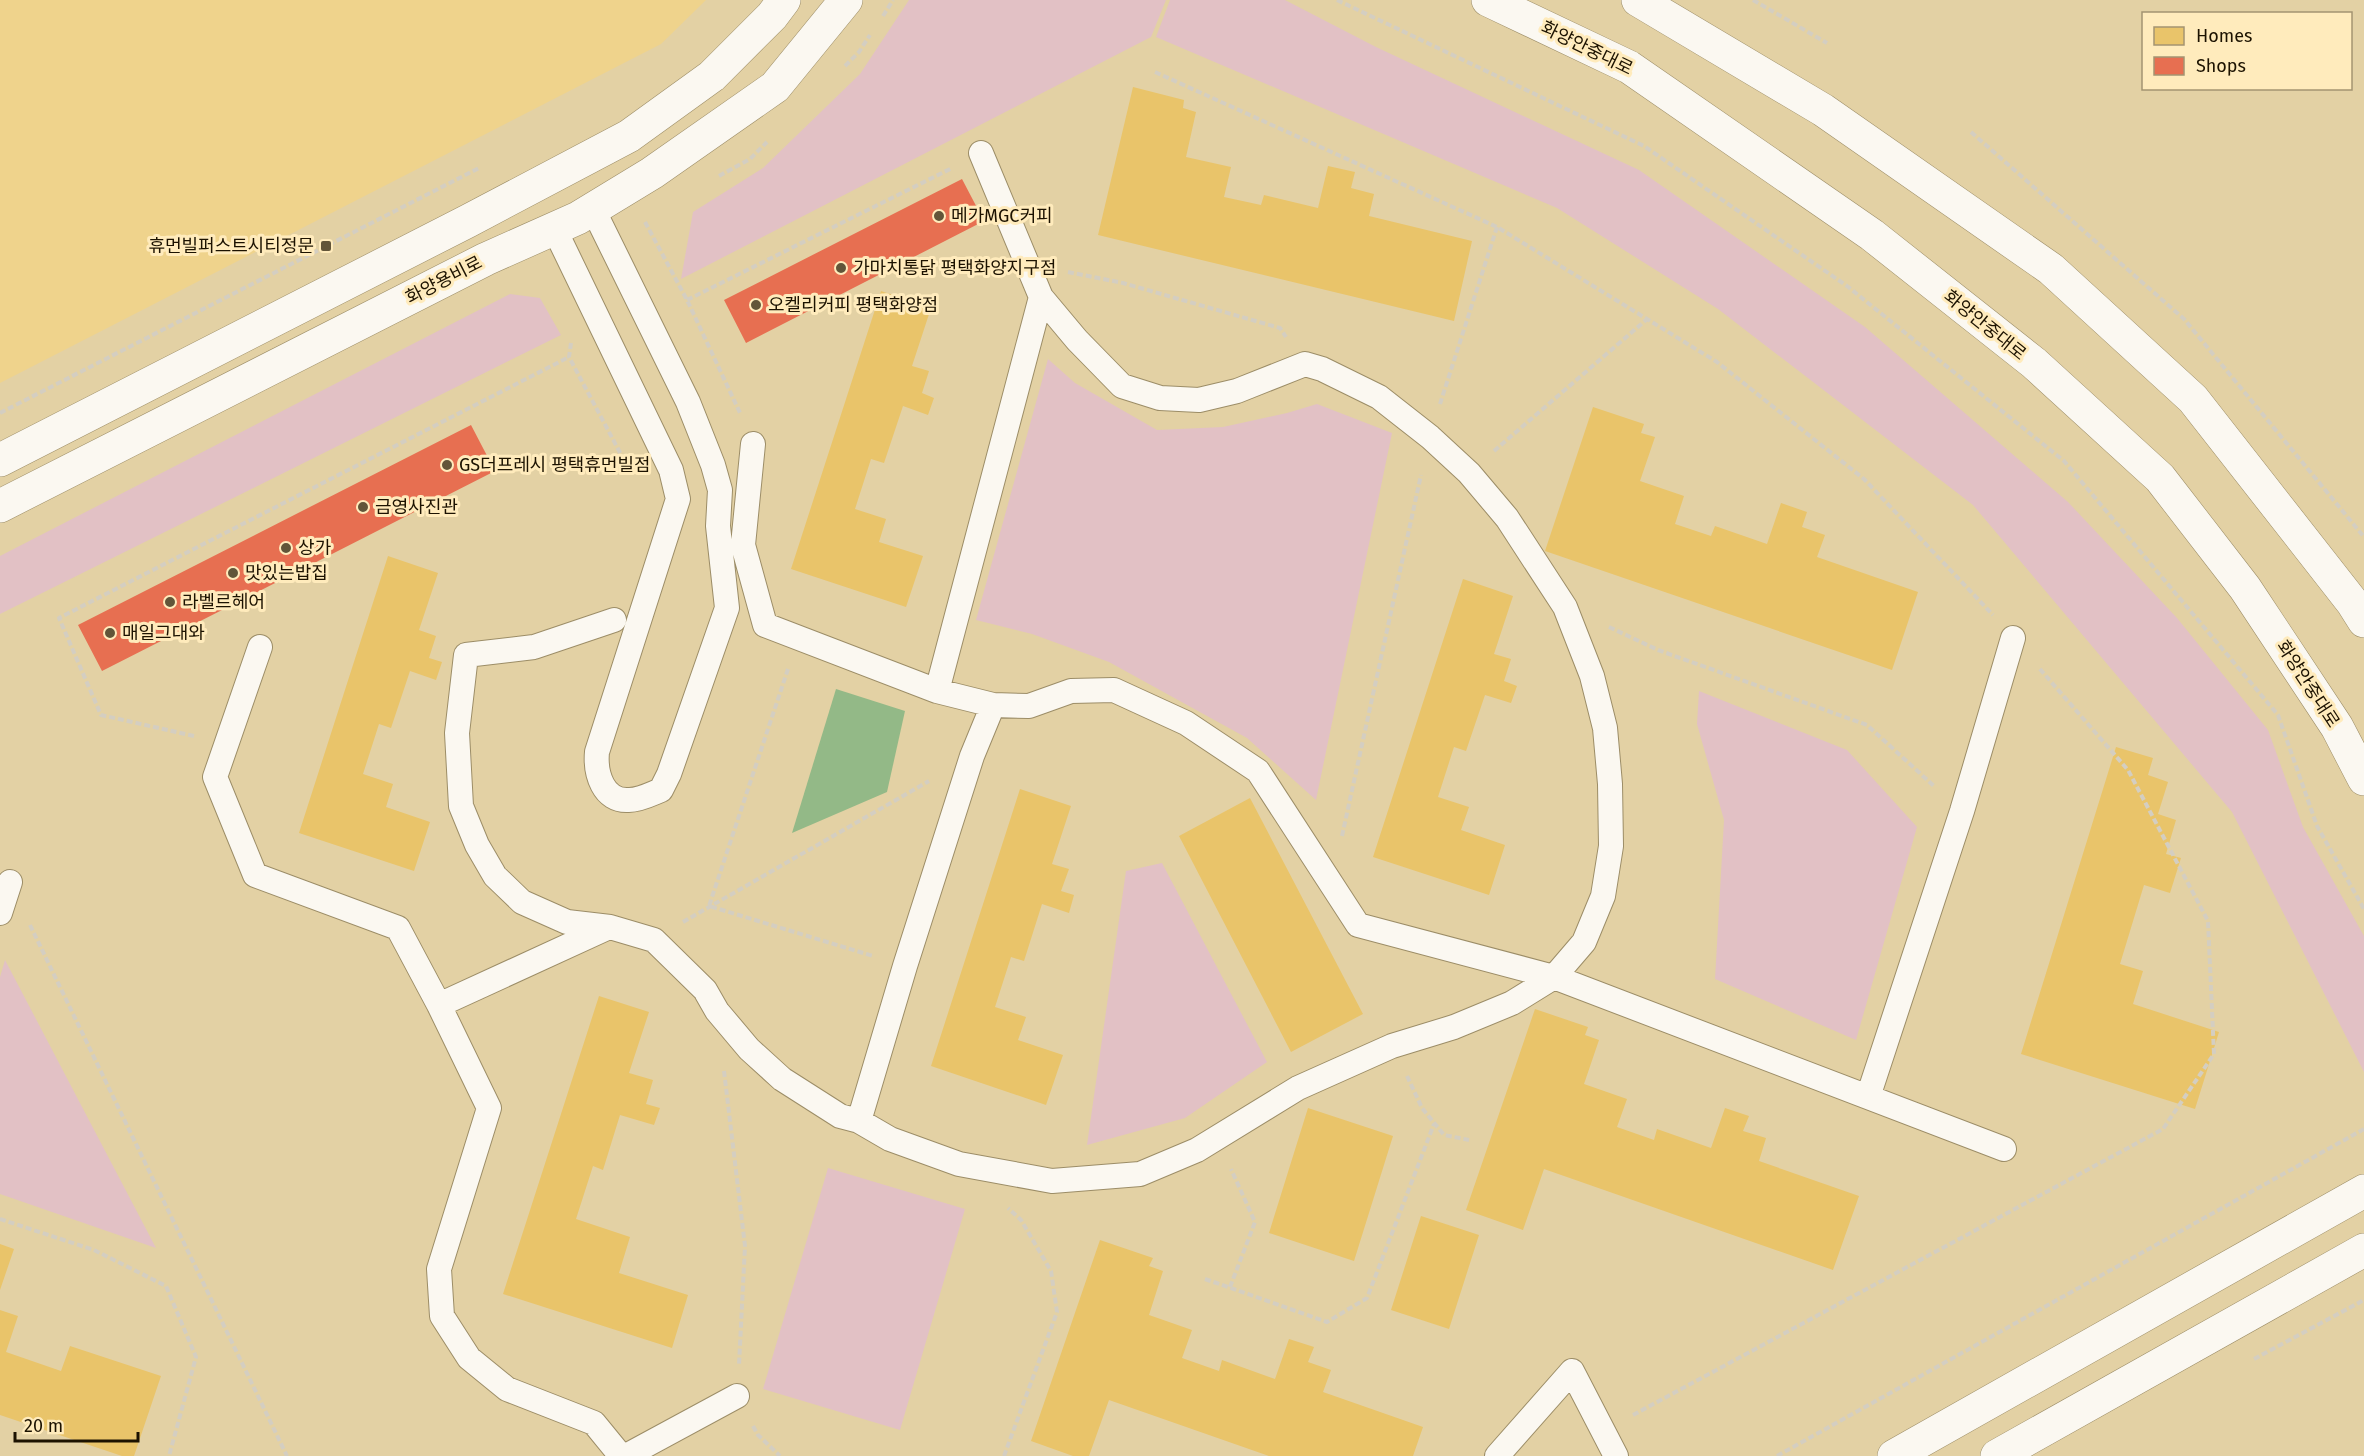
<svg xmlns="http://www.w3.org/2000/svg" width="2364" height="1456" font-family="'Fira Sans','Noto Sans KR',sans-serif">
  <rect width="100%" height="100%" fill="#e3d1a4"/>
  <path fill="#efd38c" d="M0 0H706L661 44 0 383Z"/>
  <path fill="#e2c1c5" d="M909 0H1166L1151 37 681 279 693 212 763 168 860 74Z
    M1170 0H1285L1376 47 1639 170 1865 327 2068 502 2177 618 2268 730 2303 827 2364 936V1072L2232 812 1973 505 1718 309 1557 208 1156 37Z
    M510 294 540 298 561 335 0 614V556Z
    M1048 359 1075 383 1157 430 1223 427 1287 413 1317 404 1392 433 1316 800 1247 738 1109 662 1032 634 976 620Z
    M1699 691 1847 750 1917 827 1856 1040 1715 979 1724 820 1697 724Z
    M1162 863 1267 1062 1185 1118 1087 1145 1126 871Z
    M5 960 156 1248 0 1194V977Z
    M828 1168 965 1209 900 1430 763 1389Z"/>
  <path fill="#93b987" d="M836 689 905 711 887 792 792 833Z"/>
  <path fill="#e9c46a" d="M1133 87 1184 100 1183 108 1196 112 1186 157 1231 167 1224 197 1261 205 1264 195 1318 208 1328 166 1355 172 1351 188 1374 194 1369 216 1472 241 1454 321 1098 235Z
    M881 291 931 308 912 366 929 371 922 393 934 398 928 415 903 406 884 463 871 459 855 509 886 519 879 542 923 556 906 607 791 569Z
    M1593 407 1644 424 1641 433 1655 437 1640 481 1684 496 1675 524 1711 536 1715 526 1767 544 1781 503 1807 512 1802 527 1825 535 1817 557 1918 592 1892 670 1545 551Z
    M388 556 438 573 419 630 436 636 429 658 442 662 436 680 410 671 391 728 379 724 363 774 393 784 386 807 430 822 414 871 299 833Z
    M1463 579 1513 596 1494 654 1511 659 1504 681 1517 686 1511 703 1485 695 1466 751 1454 747 1438 797 1469 807 1461 830 1505 845 1489 895 1373 857Z
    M2116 747 2153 758 2148 775 2168 782 2158 814 2176 820 2166 854 2181 858 2170 893 2144 885 2120 964 2143 971 2133 1004 2219 1032 2195 1109 2021 1054Z
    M1020 789 1071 806 1052 864 1069 869 1061 891 1074 895 1069 913 1042 904 1024 961 1011 957 995 1007 1026 1017 1018 1040 1063 1055 1046 1105 931 1066Z
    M1250 798 1363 1014 1291 1052 1179 836Z
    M599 996 649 1012 629 1073 653 1080 646 1104 660 1108 654 1125 620 1115 603 1170 593 1166 576 1219 630 1237 619 1273 688 1295 672 1348 503 1294Z
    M1535 1009 1588 1027 1585 1035 1599 1040 1584 1084 1627 1099 1617 1127 1654 1140 1657 1129 1711 1148 1725 1108 1749 1116 1743 1131 1766 1138 1759 1161 1859 1196 1833 1270 1544 1169 1523 1230 1466 1210Z
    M1308 1108 1393 1136 1354 1261 1269 1233Z
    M1421 1216 1479 1235 1449 1329 1391 1310Z
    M1100 1240 1153 1258 1149 1266 1163 1271 1149 1315 1192 1330 1182 1358 1219 1371 1222 1360 1275 1379 1289 1339 1314 1347 1308 1362 1331 1370 1323 1392 1423 1427 1413 1456H1269L1109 1400 1089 1456H1073L1031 1441Z
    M0 1244 14 1249 0 1290Z
    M0 1310 18 1316 6 1352 61 1371 70 1346 161 1376 134 1456H122L0 1415Z"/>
  <path fill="#e76f51" d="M962 179 984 221 746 343 724 300Z
    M471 425 495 471 102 671 78 625Z"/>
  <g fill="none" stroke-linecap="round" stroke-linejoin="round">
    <defs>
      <path id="service" d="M555 230 671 470 678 499 597 752C595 773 603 802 629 800 640 800 651 794 661 790L669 774 727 608 718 526 720 490 713 465 688 402 593 209
        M753 444 743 545 765 625 937 691 993 705 1029 706 1071 691 1114 690 1186 723 1258 771 1358 925 1554 977 2004 1149
        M614 620 534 647 466 655 457 733 461 806 477 845 495 876 522 902 567 922 610 927 654 940 705 990 717 1011 749 1049 782 1079 840 1116 859 1121 890 1139 959 1164 1052 1181 1140 1174 1197 1150 1298 1088 1392 1046 1454 1027 1512 1003 1554 977 1584 942 1603 896 1611 846 1610 784 1605 728 1592 676 1565 607 1507 518 1469 473 1430 437 1379 397 1322 369 1305 364 1237 391 1199 400 1160 398 1122 386 1077 340 1041 297 981 153
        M260 647 215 777 255 875 398 928 439 1005 489 1108 439 1269 442 1316 469 1358 507 1389 594 1423 621 1456
        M937 691 1041 297
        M0 913 10 882
        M439 1005 609 927
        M1868 1097 1962 811 2013 638
        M859 1121 905 966 972 756 993 705
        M626 1456 737 1396
        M1497 1456 1572 1371 1616 1456"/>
      <path id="tertiary" d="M0 460 468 221 629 136 712 76 772 16 784 0
        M0 506 486 259 578 218 652 173 775 87 846 0
        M1894 1456 2364 1191
        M1997 1456 2364 1250"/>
      <path id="secondary" d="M1488 0 1629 67 1872 235 2034 363 2160 478 2245 588 2337 727 2364 779
        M1638 0 1823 110 2051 269 2193 399 2352 602 2364 621"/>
    </defs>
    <use href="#service" stroke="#9c8d67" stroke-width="26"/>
    <use href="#tertiary" stroke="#9c8d67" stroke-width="34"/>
    <use href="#secondary" stroke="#9c8d67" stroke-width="34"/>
    <path stroke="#d4cec1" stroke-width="4" stroke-dasharray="6 3" stroke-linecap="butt" d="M1337 0 1644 146 1847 286 2064 461 2278 715 2317 826 2364 909
      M1753 0 1827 43
      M883 16 893 0
      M845 66 859 52 870 35
      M1155 72 1497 227 1717 362 1864 479 1993 615
      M1971 132 2184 319 2364 537
      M719 176 750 159 767 142
      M645 222 687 300 741 415
      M1068 272 1123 283 1280 328 1286 337
      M687 300 952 168
      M571 343 569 357 625 462
      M1440 404 1497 227
      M0 413 479 168
      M1494 451 1646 320
      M1609 627 1658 650 1867 725 1935 787
      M788 669 709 906 873 956
      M194 736 101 715 59 618 569 357
      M1342 836 1421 475
      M683 922 929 781
      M30 925 287 1456
      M724 1071 745 1246 739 1365
      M1407 1076 1422 1108 1444 1135 1469 1140
      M0 1219 94 1250 166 1286 196 1357 169 1456
      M1205 1279 1327 1322 1367 1298 1434 1124
      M1230 1287 1255 1222 1231 1169
      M2254 1359 2364 1300
      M1633 1415 2163 1129 2214 1054 2208 921 2128 770 2039 668
      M753 1426 758 1435 780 1456
      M1004 1456 1057 1312 1051 1271 1021 1220 1008 1208
      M1777 1456 2364 1129"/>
    <use href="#service" stroke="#fbf8f1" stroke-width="24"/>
    <use href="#tertiary" stroke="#fbf8f1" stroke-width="33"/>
    <use href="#secondary" stroke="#fbf8f1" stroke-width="33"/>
  </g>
  <g fill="#625539" stroke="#ffebbc" stroke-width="2">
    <circle cx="939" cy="216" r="6"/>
    <rect x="320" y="240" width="12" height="12" rx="3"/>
    <circle cx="841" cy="268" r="6"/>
    <circle cx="756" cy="305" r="6"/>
    <circle cx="447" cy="465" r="6"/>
    <circle cx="363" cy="507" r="6"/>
    <circle cx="286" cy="548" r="6"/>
    <circle cx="233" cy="573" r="6"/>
    <circle cx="170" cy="602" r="6"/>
    <circle cx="110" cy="633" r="6"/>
  </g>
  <g text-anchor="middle" stroke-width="6" stroke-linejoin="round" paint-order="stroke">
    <g font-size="18" fill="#1c1200" stroke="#ffebbc">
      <text transform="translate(1587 48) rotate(26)" y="6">화양안중대로</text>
      <text transform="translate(444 280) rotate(-27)" y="6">화양용비로</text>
      <text transform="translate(1985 325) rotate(39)" y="6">화양안중대로</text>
      <text transform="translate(2308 684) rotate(57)" y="6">화양안중대로</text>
    </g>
    <g font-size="18" fill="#1c1200" stroke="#ffebbc" text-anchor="start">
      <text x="951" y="222">메가MGC커피</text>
      <text x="314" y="252" text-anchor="end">휴먼빌퍼스트시티정문</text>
      <text x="853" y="274">가마치통닭 평택화양지구점</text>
      <text x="768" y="311">오켈리커피 평택화양점</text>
      <text x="459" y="471">GS더프레시 평택휴먼빌점</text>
      <text x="375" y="513">금영사진관</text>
      <text x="298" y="554">상가</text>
      <text x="245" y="579">맛있는밥집</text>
      <text x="182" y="608">라벨르헤어</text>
      <text x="122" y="639">매일그대와</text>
    </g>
  </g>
  <rect x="2142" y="12" width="210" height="78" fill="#ffebbc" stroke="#a49471" stroke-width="1.5"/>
  <rect x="2154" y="27" width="30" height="18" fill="#e9c46a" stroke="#a49471" stroke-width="1.5"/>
  <text x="2196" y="42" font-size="18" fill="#1c1200">Homes</text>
  <rect x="2154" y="57" width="30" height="18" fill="#e76f51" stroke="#a49471" stroke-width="1.5"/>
  <text x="2196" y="72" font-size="18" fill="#1c1200">Shops</text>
  <path d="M15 1432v9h123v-9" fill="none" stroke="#1c1200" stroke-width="3"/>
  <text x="24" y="1432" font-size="18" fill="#1c1200" stroke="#ffebbc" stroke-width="4.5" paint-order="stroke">20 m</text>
</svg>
